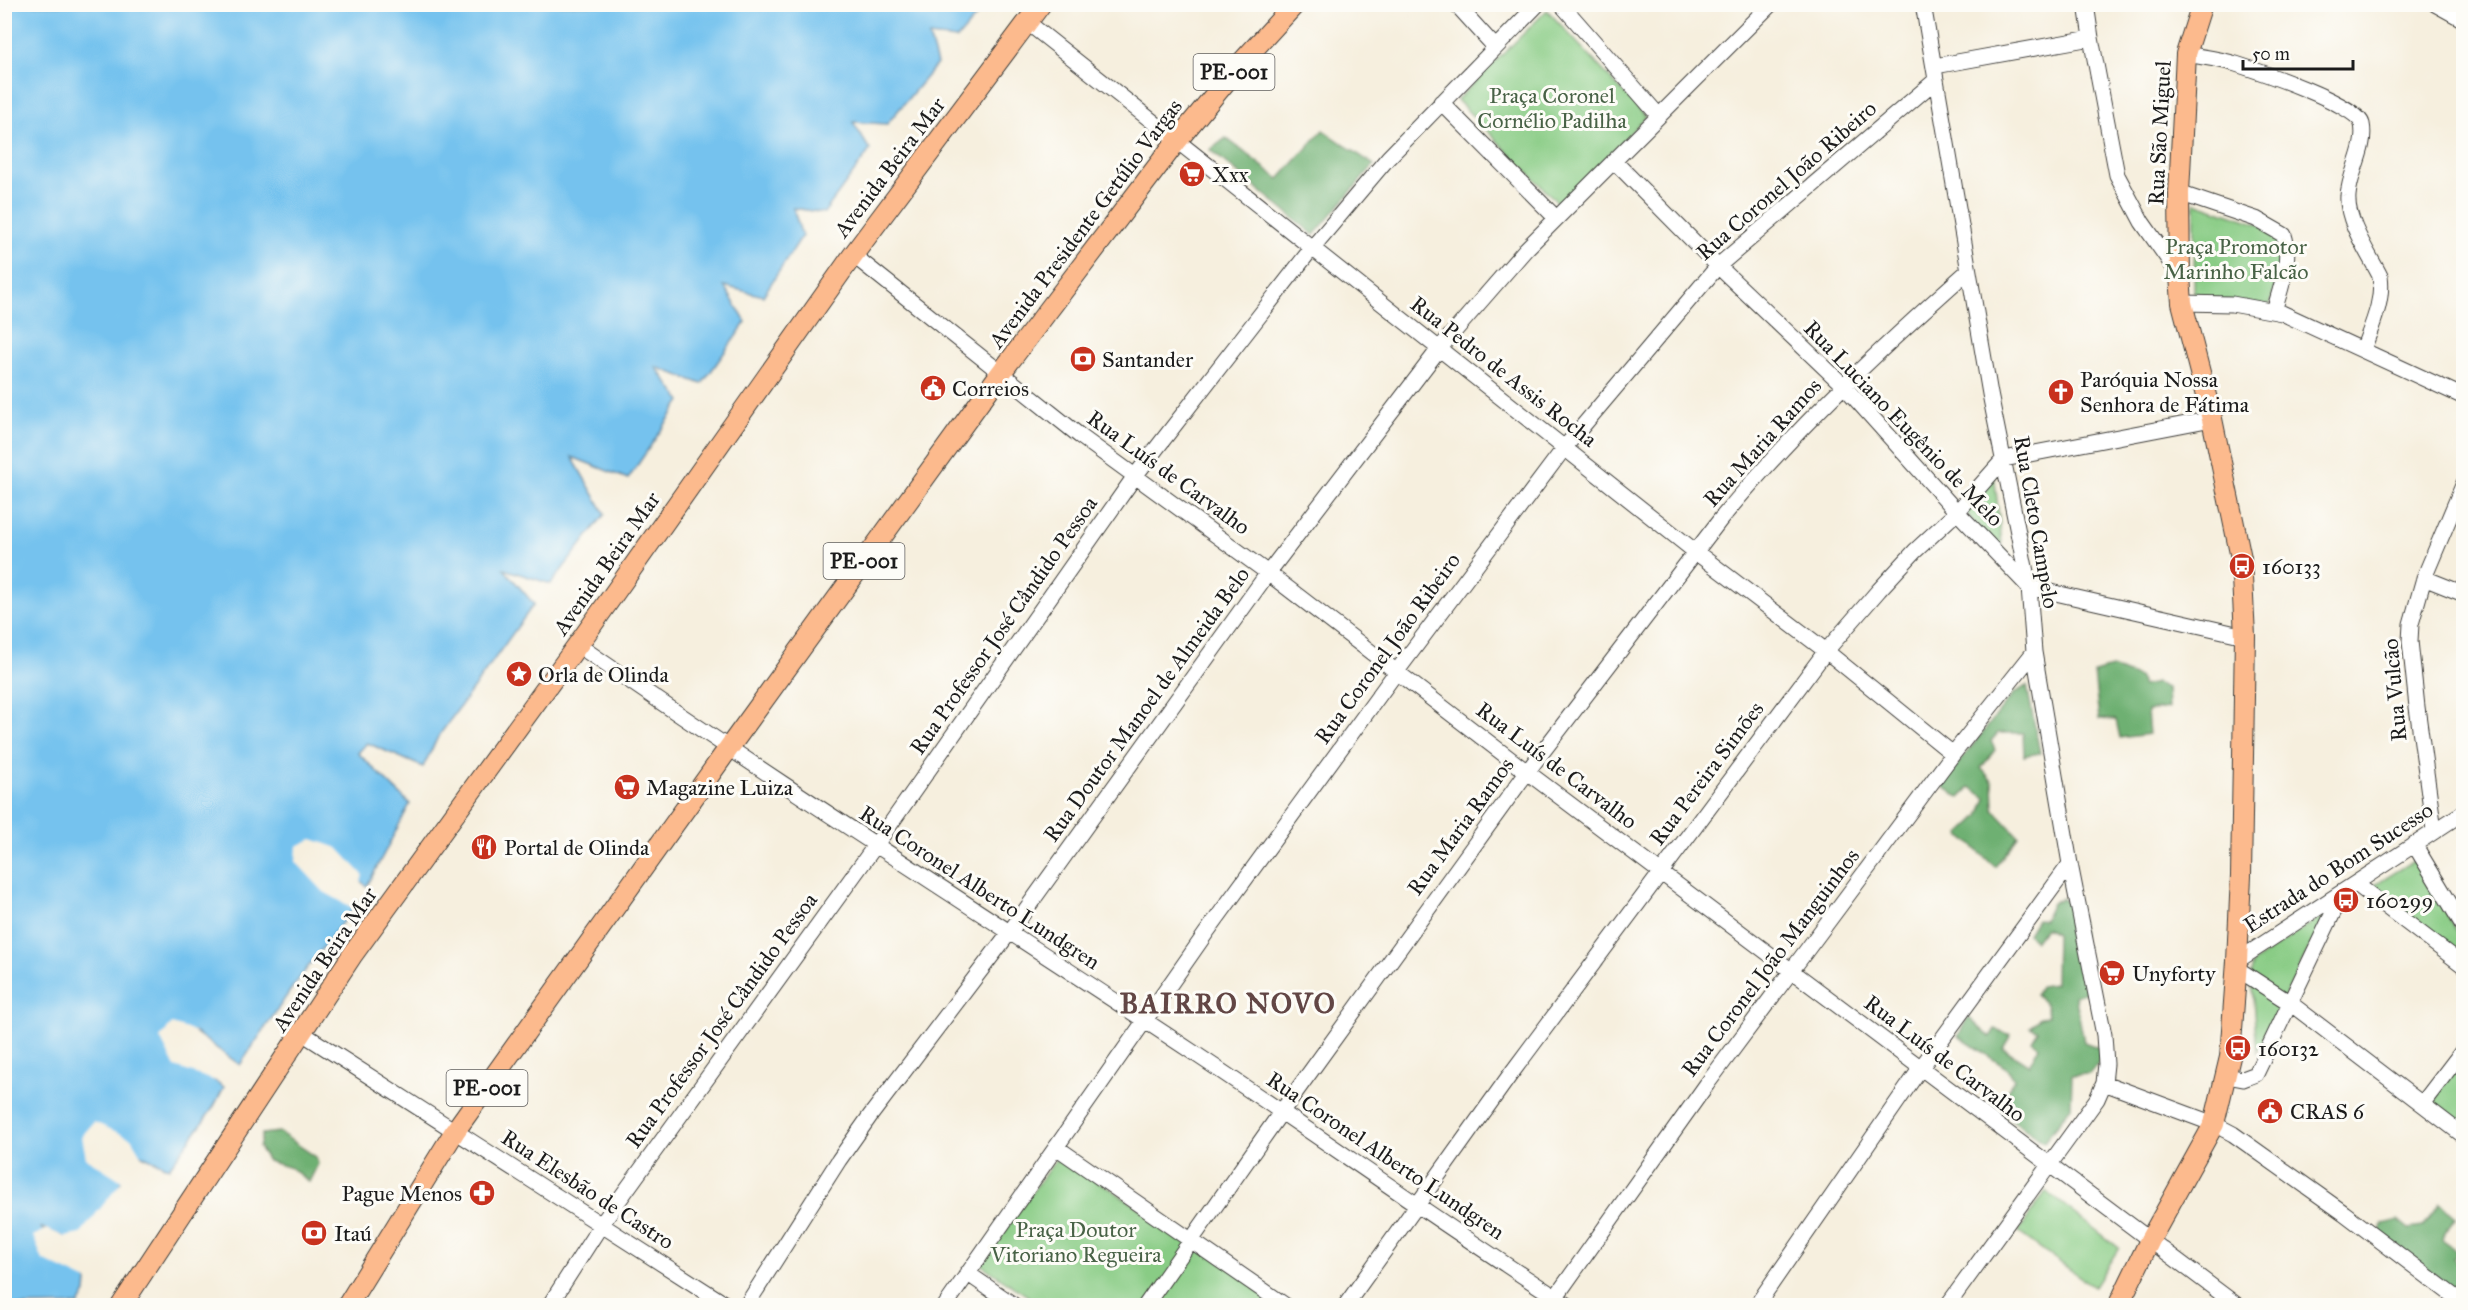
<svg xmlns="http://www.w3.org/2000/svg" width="2468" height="1310" font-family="'IM FELL Great Primer',serif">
  <rect width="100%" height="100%" fill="#fdfcf7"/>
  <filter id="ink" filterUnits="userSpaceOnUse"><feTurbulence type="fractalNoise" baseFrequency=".0167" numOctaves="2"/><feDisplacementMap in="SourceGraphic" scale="12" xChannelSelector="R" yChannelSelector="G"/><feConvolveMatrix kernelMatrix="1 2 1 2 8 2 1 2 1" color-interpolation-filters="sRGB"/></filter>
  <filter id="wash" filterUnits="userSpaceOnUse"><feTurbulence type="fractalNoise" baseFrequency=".008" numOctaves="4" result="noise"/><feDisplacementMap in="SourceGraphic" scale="24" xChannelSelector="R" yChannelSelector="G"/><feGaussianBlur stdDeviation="1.35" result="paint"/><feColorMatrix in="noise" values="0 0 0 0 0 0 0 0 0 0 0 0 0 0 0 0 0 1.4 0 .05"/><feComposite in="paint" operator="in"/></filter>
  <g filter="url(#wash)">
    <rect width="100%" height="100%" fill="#f6efde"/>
    <path fill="#89cc85" stroke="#527450" stroke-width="1.5" d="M1547 10 1646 117 1559 204 1457 100Z
      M2195 202 2267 227 2282 240V258L2270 305 2194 298Z
      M1994 473 2004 562 1961 506Z
      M2415 860 2463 942 2462 950 2456 949 2370 888Z
      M2326 913 2324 920 2257 1051 2251 973 2254 962Z
      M2463 1057V1125L2432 1100Z
      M1059 1155 1287 1305H1041L980 1264Z
      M2046 1191 2119 1248 2094 1287 2018 1232Z"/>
    <path fill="#6eb072" stroke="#456647" stroke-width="1.5" d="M1323 130 1374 165 1314 235 1210 150 1226 138 1279 179Z
      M2111 668 2138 677 2143 686 2156 683 2167 688 2168 708 2147 711 2149 734 2120 738 2116 720 2099 719 2094 673Z
      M2027 686 2040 753 2024 756 2023 733H1998L1991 741 1995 750 1981 768 1993 782 1994 810 2018 836 1995 867 1960 834 1979 816 1986 798 1970 787 1960 798 1941 785 2014 693Z
      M2062 898 2080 916 2090 992 2075 995 2084 1042 2105 1050 2098 1064 2090 1074 2072 1075 2071 1107 2044 1142 1995 1108 2014 1080 2008 1069 1958 1036 1968 1017 1990 1037 1995 1029 2011 1035 2003 1048 2029 1065 2039 1046 2032 1041 2038 1031 2030 1027 2040 1017 2048 1016 2046 1004 2035 995 2041 986 2055 984 2056 934 2045 928 2035 941 2028 934 2037 919 2044 920 2052 903Z
      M279 1132 316 1157 318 1164 309 1182 291 1168 268 1161 259 1147 262 1134Z
      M2440 1203 2456 1217 2444 1232 2442 1240 2458 1252 2453 1258 2463 1268V1298L2381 1233 2383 1224 2398 1220 2409 1229 2422 1227Z"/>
    <path fill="#74c2ee" stroke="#486f85" stroke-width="1.5" d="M5 5H986L957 39 929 36 937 64 887 124 853 122 870 150 824 213 793 208 802 236 763 296 724 286 746 322 702 384 656 367 681 401 628 479 572 457 605 514 551 584 504 569 534 604 438 737 423 767 367 743 358 753 410 804 367 886 320 852 312 868 358 902 292 988 240 1065 193 1031 179 1056 224 1087 213 1108 169 1168 99 1134 122 1180 87 1247 40 1227 87 1281 86 1293 79 1305 5 1306Z"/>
    <path fill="#f6efde" d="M312 839 338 848 363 875 360 885 321 856 316 866 356 897 353 908 324 892 296 862 297 846Z
      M172 1024 193 1031 201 1040 194 1035 182 1054 219 1080 216 1081 175 1067 160 1038Z
      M94 1122 131 1138 143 1158 104 1140 125 1181 90 1248 86 1249 50 1234 89 1278 87 1281 43 1260 33 1236 47 1229 65 1237 80 1234 122 1181 86 1158 82 1136Z"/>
  </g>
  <g filter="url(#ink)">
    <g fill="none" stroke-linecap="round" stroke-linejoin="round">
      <defs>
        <path id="minor" d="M1456 4 1495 47
          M1561 4 1659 116
          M1923 4 1990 394 2029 587 2034 652 2070 864 2104 1035 2106 1064 2104 1083 2097 1099 1947 1306
          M2086 4 2091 38 2117 175 2142 222 2180 276
          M2435 4 2464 20
          M1027 22 1697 553 1826 651 1953 754
          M2186 54C2203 57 2220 59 2236 64 2258 71 2357 104 2362 124 2367 148 2349 173 2348 196 2346 221 2369 254 2380 276 2384 301 2371 327 2363 350
          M1935 66 2091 38
          M1441 102 1556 218
          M1614 161 1718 266 1844 386 1957 512 2029 587 2245 636
          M2179 193 2256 219 2284 235C2292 259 2281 287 2274 311
          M853 255 1080 436 1268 573 1527 772 2238 1306
          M2182 303 2232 304 2282 313 2464 397
          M2424 578 2464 594
          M578 645C779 785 987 916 1191 1051 1318 1135 1441 1224 1569 1306
          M2434 830 2417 707 2410 641 2411 624 2424 578 2464 483
          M2414 844 2464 927
          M2356 884 2464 966
          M2237 961 2464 812
          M2236 968 2290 1003 2464 1136
          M302 1033 728 1306
          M2227 1076 2243 1079 2256 1074 2343 892
          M2104 1083 2214 1124 2233 1134 2344 1213 2464 1304
          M2422 1104 2464 1049
          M1056 1147 1286 1306
          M967 1273 1015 1306
          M1550 1305 1707 1084 1953 754 2034 652
          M549 1306 601 1225 875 846 1135 476 1312 248 1388 158 1538 4
          M746 1306 839 1160 870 1116 1009 933 1268 573 1439 349 1526 249 1771 4
          M945 1306 1206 933 1397 671 1565 447 1718 266 1936 80
          M1145 1306 1282 1111 1527 772 1720 520C1795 429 1880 349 1968 271
          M1345 1306 1510 1075 1826 651 1879 590 1915 551 1957 512 2004 459 2212 419
          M1756 1306 1920 1069 2070 864"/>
        <path id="major" d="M121 1306 353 954 587 632 853 255 1041 4
          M347 1306 455 1131 728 749 1000 374 1176 142 1242 62 1295 4
          M2118 1306 2150 1240 2214 1124 2230 1057 2237 961 2241 876 2245 636 2241 558 2212 419 2182 303 2180 276 2179 193 2186 54 2202 4"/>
      </defs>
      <use href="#minor" stroke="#3d3c39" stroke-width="17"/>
      <use href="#major" stroke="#3d3c39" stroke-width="22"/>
      <use href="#minor" stroke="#fff" stroke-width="15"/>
      <use href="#major" stroke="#fcba8d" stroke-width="20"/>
    </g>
  </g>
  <defs>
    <symbol id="supermarket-disc" viewBox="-11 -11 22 22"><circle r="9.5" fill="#c8321e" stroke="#fdfcf7"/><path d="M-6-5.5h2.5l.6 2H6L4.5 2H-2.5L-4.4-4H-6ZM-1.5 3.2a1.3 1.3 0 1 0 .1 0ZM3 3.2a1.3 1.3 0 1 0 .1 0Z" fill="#fff"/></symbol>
    <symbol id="bank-disc" viewBox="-11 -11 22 22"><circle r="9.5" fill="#c8321e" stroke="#fdfcf7"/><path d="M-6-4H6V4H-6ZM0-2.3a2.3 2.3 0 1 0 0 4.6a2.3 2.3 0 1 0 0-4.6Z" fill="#fff"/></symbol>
    <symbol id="civic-disc" viewBox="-11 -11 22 22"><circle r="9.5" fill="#c8321e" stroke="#fdfcf7"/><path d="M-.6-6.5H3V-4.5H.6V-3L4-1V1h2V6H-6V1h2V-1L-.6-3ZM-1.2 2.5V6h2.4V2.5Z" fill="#fff"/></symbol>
    <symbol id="church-disc" viewBox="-11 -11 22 22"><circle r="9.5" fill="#c8321e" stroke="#fdfcf7"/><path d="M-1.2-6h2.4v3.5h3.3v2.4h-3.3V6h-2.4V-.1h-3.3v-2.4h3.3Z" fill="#fff"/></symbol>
    <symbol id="bus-disc" viewBox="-11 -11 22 22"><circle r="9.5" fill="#c8321e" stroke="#fdfcf7"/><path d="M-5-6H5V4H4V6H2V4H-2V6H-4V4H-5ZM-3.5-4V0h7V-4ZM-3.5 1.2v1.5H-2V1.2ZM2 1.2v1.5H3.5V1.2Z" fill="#fff"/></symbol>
    <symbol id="sight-disc" viewBox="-11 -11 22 22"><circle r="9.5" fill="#c8321e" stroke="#fdfcf7"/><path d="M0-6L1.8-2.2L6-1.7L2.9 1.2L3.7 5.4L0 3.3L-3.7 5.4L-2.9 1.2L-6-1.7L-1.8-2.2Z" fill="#fff"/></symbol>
    <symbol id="restaurant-disc" viewBox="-11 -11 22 22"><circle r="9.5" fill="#c8321e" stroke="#fdfcf7"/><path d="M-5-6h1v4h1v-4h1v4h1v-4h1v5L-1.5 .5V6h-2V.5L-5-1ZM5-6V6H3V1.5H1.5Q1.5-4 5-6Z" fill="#fff"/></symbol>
    <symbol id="pharmacy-disc" viewBox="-11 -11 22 22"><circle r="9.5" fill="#c8321e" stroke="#fdfcf7"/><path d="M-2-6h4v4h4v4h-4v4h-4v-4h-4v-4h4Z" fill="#fff"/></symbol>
  </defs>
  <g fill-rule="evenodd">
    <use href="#supermarket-disc" x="1177" y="159" width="30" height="30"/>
    <use href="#bank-disc" x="1068" y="344" width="30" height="30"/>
    <use href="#civic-disc" x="918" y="373" width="30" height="30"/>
    <use href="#church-disc" x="2046" y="377" width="30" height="30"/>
    <use href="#bus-disc" x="2227" y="551" width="30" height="30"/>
    <use href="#sight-disc" x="504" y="659" width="30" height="30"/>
    <use href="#supermarket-disc" x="612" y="772" width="30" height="30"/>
    <use href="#restaurant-disc" x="469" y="832" width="30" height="30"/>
    <use href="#bus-disc" x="2331" y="885" width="30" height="30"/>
    <use href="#supermarket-disc" x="2097" y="958" width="30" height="30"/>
    <use href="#bus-disc" x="2223" y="1033" width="30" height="30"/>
    <use href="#civic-disc" x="2255" y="1096" width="30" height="30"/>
    <use href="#pharmacy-disc" x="467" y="1178" width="30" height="30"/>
    <use href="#bank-disc" x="299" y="1218" width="30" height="30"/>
  </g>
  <g text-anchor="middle" stroke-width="6" stroke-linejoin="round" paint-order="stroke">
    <g fill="#fdfcf7" stroke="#605f5e" stroke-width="1.5">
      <rect x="1193.5" y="54" width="81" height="36" rx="4.5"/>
      <rect x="823.5" y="543" width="81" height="36" rx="4.5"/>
      <rect x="446.5" y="1070" width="81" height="36" rx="4.5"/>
    </g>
    <g font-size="21" font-weight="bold" fill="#1c1c1c">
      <text x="1234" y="79">PE-001</text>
      <text x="864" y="568">PE-001</text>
      <text x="487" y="1095">PE-001</text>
    </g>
    <g font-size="22" fill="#486246" stroke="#fdfcf7">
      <text x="1552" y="103">Praça Coronel<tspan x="1552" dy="25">Cornélio Padilha</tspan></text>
      <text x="2236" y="254">Praça Promotor<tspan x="2236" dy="25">Marinho Falcão</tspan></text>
      <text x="1076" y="1237">Praça Doutor<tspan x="1076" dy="25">Vitoriano Regueira</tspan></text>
    </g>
    <g font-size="22" fill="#1c1c1c" stroke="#fdfcf7">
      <text transform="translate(2159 133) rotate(-87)" y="8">Rua São Miguel</text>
      <text transform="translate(889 167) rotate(-53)" y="8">Avenida Beira Mar</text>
      <text transform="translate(1786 180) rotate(-41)" y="8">Rua Coronel João Ribeiro</text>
      <text transform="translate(1085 223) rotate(-53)" y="8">Avenida Presidente Getúlio Vargas</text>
      <text transform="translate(1504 371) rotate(38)" y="8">Rua Pedro de Assis Rocha</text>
      <text transform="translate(1904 423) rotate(46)" y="8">Rua Luciano Eugênio de Melo</text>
      <text transform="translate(1762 442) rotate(-48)" y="8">Rua Maria Ramos</text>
      <text transform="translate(1169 472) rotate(36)" y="8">Rua Luís de Carvalho</text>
      <text transform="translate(2037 522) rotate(80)" y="8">Rua Cleto Campelo</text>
      <text transform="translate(606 563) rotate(-55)" y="8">Avenida Beira Mar</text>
      <text transform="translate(1003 625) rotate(-55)" y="8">Rua Professor José Cândido Pessoa</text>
      <text transform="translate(1387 648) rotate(-54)" y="8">Rua Coronel João Ribeiro</text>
      <text transform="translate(2394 690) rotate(-95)" y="8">Rua Vulcão</text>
      <text transform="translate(1146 704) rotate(-54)" y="8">Rua Doutor Manoel de Almeida Belo</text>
      <text transform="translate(1557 765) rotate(37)" y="8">Rua Luís de Carvalho</text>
      <text transform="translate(1706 773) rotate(-53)" y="8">Rua Pereira Simões</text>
      <text transform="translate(1460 826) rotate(-54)" y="8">Rua Maria Ramos</text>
      <text transform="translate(2338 867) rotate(-33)" y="8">Estrada do Bom Sucesso</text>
      <text transform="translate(980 887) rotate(33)" y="8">Rua Coronel Alberto Lundgren</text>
      <text transform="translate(324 959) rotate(-56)" y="8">Avenida Beira Mar</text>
      <text transform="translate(1770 962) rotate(-53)" y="8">Rua Coronel João Manguinhos</text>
      <text transform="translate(721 1020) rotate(-54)" y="8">Rua Professor José Cândido Pessoa</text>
      <text transform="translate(1945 1058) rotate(37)" y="8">Rua Luís de Carvalho</text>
      <text transform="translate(1386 1155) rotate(34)" y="8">Rua Coronel Alberto Lundgren</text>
      <text transform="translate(588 1189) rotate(33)" y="8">Rua Elesbão de Castro</text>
    </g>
    <g font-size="22" fill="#1c1c1c" stroke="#fdfcf7" text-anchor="start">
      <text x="1212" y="182">Xxx</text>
      <text x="1102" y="367">Santander</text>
      <text x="2080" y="387">Paróquia Nossa<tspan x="2080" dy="25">Senhora de Fátima</tspan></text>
      <text x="952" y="396">Correios</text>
      <text x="2262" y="574">160133</text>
      <text x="538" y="682">Orla de Olinda</text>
      <text x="646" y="795">Magazine Luiza</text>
      <text x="504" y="855">Portal de Olinda</text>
      <text x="2366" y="908">160299</text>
      <text x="2132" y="981">Unyforty</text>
      <text x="2258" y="1056">160132</text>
      <text x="2290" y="1119">CRAS 6</text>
      <text x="462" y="1201" text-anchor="end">Pague Menos</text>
      <text x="334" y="1241">Itaú</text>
    </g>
    <g font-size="28" font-weight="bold" letter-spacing="1.5" fill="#624645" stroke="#fdfcf7">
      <text x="1228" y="1013">BAIRRO NOVO</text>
    </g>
  </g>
  <rect width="2468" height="1310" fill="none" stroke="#fdfcf7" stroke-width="24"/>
  <path d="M2243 60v9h110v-9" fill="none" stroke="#1c1c1c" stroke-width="3"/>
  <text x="2252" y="60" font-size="18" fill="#1c1c1c" stroke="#fdfcf7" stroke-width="4.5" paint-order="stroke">50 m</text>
</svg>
